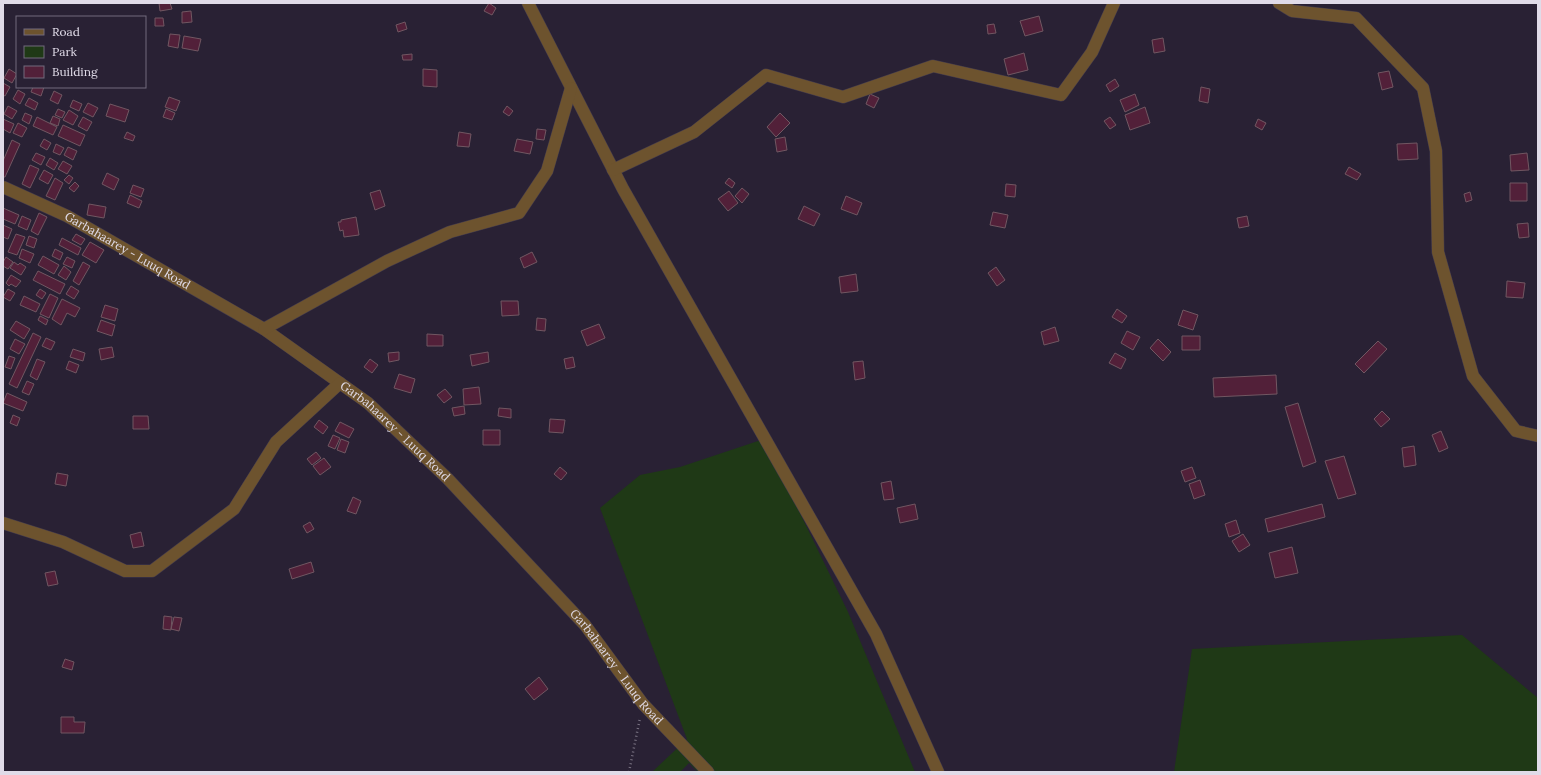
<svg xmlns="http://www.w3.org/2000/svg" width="1541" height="775" font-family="Lora,serif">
  <rect width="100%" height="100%" fill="#292134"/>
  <path fill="#1f3916" d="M764 439 848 612 915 772H698L689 763 680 772H652L687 739 600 508 640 475 680 467Z
    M1462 635 1538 698V772H1174L1192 649Z"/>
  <path fill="#522039" stroke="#715762" d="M159 3H170L172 9 160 11Z
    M489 3 496 8 492 15 484 11Z
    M191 11 192 22 182 23V12Z
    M1039 16 1043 31 1025 36 1020 21Z
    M155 18H163L164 26H155Z
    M405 22 407 29 398 32 396 25Z
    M994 24 996 33 988 34 987 25Z
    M170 34 180 35 178 48 168 46Z
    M184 36 201 39 198 51 182 48Z
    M1163 38 1165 51 1154 53 1152 40Z
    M1024 53 1028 70 1008 75 1004 59Z
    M412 54V60H403L402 55Z
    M9 69 17 74 12 83 4 78Z
    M423 69 437 70V87L423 86Z
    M1389 71 1393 87 1382 90 1378 73Z
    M1115 79 1119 86 1110 92 1106 85Z
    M3 83 10 87 5 96 3 95Z
    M33 87H44L41 96 31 92Z
    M1201 87 1210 89 1208 103 1199 101Z
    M18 90 25 94 20 104 13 99Z
    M54 91 62 95 58 104 50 100Z
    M870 94 879 98 874 108 866 104Z
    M1135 94 1139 105 1125 112 1120 100Z
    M169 97 180 101 176 111 165 107Z
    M29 98 38 103 35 110 25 105Z
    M73 100 82 104 79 111 70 107Z
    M88 103 98 108 93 117 83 112Z
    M110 104 129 110 125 122 106 116Z
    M8 106 17 111 12 119 4 114Z
    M507 106 513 111 509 116 503 112Z
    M1145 107 1150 123 1130 130 1125 115Z
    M58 109 65 112 62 118 55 115Z
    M166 109 175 113 172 120 163 117Z
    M69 110 78 116 73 125 63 120Z
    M25 113 32 116 29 124 22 120Z
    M780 113 790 123 776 137 767 127Z
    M53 116 60 119 58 126 50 123Z
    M37 117 57 127 53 135 33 126Z
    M83 117 92 122 87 131 78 126Z
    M1110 117 1116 125 1110 129 1104 121Z
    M3 119 14 124 10 133 3 129Z
    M1258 119 1266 123 1262 130 1255 126Z
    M18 123 27 128 22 137 13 133Z
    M63 125 85 135 80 146 58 136Z
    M537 129 546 130 544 140 536 139Z
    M127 132 135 136 133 141 124 138Z
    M459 132 471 134 469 147 457 146Z
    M785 137 787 150 777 152 775 139Z
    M44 139 51 143 47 150 40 146Z
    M517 139 533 142 530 154 514 151Z
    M12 140 20 144 5 177H3V161Z
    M1417 143 1418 159 1398 160 1397 144Z
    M56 144 64 148 60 155 53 152Z
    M68 147 77 151 73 160 64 155Z
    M36 153 45 157 41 165 32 160Z
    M1527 153 1529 170 1511 171 1510 155Z
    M50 158 58 163 54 170 46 165Z
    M63 161 72 166 67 174 58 169Z
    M30 165 39 169 30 188 22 184Z
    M1349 167 1361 174 1357 180 1345 174Z
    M44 170 53 175 48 184 39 179Z
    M107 173 119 179 114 190 102 184Z
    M69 175 73 178 69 184 64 180Z
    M55 178 63 183 55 200 46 196Z
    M729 178 735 183 732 188 725 183Z
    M75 182 79 186 74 192 69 188Z
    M1510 183H1527V201H1510Z
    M1006 184 1016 185 1015 197 1005 196Z
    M133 185 144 189 141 197 130 193Z
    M742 188 749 194 742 203 735 196Z
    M380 190 385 206 375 210 370 193Z
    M729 191 738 203 728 211 718 199Z
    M1470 192 1472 200 1466 202 1464 194Z
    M130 195 142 201 139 208 127 203Z
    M846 196 862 203 857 215 841 209Z
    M89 204 106 207 104 218 87 215Z
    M804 206 820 214 814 226 798 219Z
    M3 208 19 215 15 224 3 219Z
    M993 212 1008 215 1005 228 990 225Z
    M39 213 47 217 38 235 31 231Z
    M22 216 31 220 27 230 18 226Z
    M1247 216 1249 226 1239 228 1237 218Z
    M356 217 359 235 344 237 343 230 340 231 338 222H341V220Z
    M1528 223 1529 237 1519 238 1517 224Z
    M3 225 12 229 8 239 3 237Z
    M16 234 25 237 17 255 8 252Z
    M76 234 85 239 81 245 72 240Z
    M29 236 37 239 34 248 26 245Z
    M62 238 81 248 78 255 59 245Z
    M90 242 104 250 96 263 82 255Z
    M22 249 34 254 30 263 19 258Z
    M55 249 63 253 60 260 52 256Z
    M532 252 537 262 524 268 520 258Z
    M43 256 59 265 54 274 38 265Z
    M6 257 13 262 8 269 3 266V262Z
    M67 257 75 261 72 268 63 264Z
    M14 262 18 265 20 263 26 267 21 275 10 268Z
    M83 262 90 266 79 285 73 281Z
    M64 266 71 272 66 280 58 275Z
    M996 267 1005 280 997 286 988 273Z
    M38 271 65 284 60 294 33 280Z
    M856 274 858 291 841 293 839 277Z
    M11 275 21 281 16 287 11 284 9 286 6 283Z
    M1507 281 1525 283 1523 298 1506 297Z
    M71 286 79 291 74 299 66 294Z
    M8 289 15 293 10 301 3 297Z
    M40 289 46 293 42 299 36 295Z
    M50 294 58 298 49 318 40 314Z
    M24 296 40 304 36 312 20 305Z
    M62 299 80 308 75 317 67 313 61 325 52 319Z
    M501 301H518L519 315 502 316Z
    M105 305 118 309 115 321 101 317Z
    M1117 309 1127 316 1122 323 1112 317Z
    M1183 310 1198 315 1193 330 1178 325Z
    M40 316 48 320 46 325 38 320Z
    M537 318 546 319 545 331 536 330Z
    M101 320 115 325 112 336 97 331Z
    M16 321 30 329 24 339 10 330Z
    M599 324 605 338 587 346 581 331Z
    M1055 327 1059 341 1044 345 1041 332Z
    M1127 331 1140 337 1133 350 1121 343Z
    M33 333 41 337 17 388 9 384Z
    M427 334 443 335V346H427Z
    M1182 336H1200V350H1182Z
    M46 338 55 342 51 350 42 346Z
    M15 339 25 344 19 354 10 349Z
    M1158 339 1171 352 1163 361 1150 348Z
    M1378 341 1387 349 1364 373 1355 364Z
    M112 347 114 357 101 360 99 349Z
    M73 349 85 353 83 361 70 357Z
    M399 352V360L389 362 388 353Z
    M488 352 489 362 472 366 470 355Z
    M1115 353 1126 359 1121 369 1109 363Z
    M9 356 15 358 11 369 5 367Z
    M573 357 575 367 566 369 564 359Z
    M37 359 45 362 37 380 30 376Z
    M370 359 378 365 372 373 364 367Z
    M69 361 79 365 76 373 66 369Z
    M863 361 865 378 855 380 853 362Z
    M399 374 415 379 411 393 394 388Z
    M1276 375 1277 394 1214 397 1213 378Z
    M27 381 34 384 29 395 22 392Z
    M479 387 481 404 464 405 463 389Z
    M445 389 452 397 444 403 437 395Z
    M7 393 27 402 23 411 3 403Z
    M1298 403 1316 462 1303 467 1285 407Z
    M464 406 465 414 454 416 452 408Z
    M499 408 511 409V418L498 416Z
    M1382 411 1390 419 1381 427 1374 419Z
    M13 415 20 418 17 426 10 423Z
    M133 416H148L149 429H133Z
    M550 419 565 420 563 433 549 432Z
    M319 420 328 427 323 434 314 427Z
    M340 422 354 429 349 438 335 431Z
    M483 430H500V445H483Z
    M1441 431 1448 448 1439 452 1432 435Z
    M333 435 340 438 335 449 328 446Z
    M341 439 349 442 345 453 337 450Z
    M1414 446 1416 465 1404 467 1402 448Z
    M316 452 321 458 312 465 307 459Z
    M1344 456 1356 494 1338 499 1325 461Z
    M324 458 331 467 320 475 313 466Z
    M560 467 567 473 561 480 554 474Z
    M1192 467 1196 478 1185 482 1181 471Z
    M57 473 68 475 66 486 55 484Z
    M1200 480 1205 495 1194 499 1189 484Z
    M891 481 894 499 884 500 881 483Z
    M353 497 361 501 356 514 347 511Z
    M915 504 918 519 900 523 897 508Z
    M1322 504 1325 517 1268 532 1265 519Z
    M1236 520 1240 533 1229 537 1225 524Z
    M310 522 314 529 307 533 303 526Z
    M141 532 144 546 133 548 130 535Z
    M1243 534 1250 545 1239 552 1232 541Z
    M1292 547 1298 573 1275 578 1269 553Z
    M311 562 314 572 292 579 289 569Z
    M55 571 58 584 48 586 45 573Z
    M164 616 172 617 171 630 163 629Z
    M174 617 182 618 179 631 171 629Z
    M65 659 74 662 72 670 62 667Z
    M539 677 548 689 534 700 525 689Z
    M61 717H74V722H85L84 733H61Z"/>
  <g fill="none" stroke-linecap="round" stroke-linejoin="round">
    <defs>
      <g id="minor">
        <path d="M528 3 623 189 876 634 938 772"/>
        <path d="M1279 3 1292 11 1356 18 1423 88 1436 151 1438 252 1473 376 1516 431 1538 436"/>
        <path d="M613 170 694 132 766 75 843 97 933 66 1061 95 1092 52 1114 3"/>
        <path id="s1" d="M3 187 67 216 264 329 368 403 448 479 585 625 643 704 708 772"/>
        <path d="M264 329 387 261 450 232 519 213 547 171 571 88"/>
        <path d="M3 523 63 542 125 571H152L234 509 276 442 340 383"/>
      </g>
    </defs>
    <use href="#minor" stroke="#433b4d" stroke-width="13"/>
    <path stroke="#797282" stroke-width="2.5" stroke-dasharray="1 3" stroke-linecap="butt" d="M629 772 640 718"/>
    <use href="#minor" stroke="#6d532e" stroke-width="12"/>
  </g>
  <g text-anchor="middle" stroke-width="3" stroke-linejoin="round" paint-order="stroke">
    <g font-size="12" fill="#e0dbe8" stroke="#292134">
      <text dy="4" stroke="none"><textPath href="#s1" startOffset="140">Garbahaarey - Luuq Road</textPath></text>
      <text dy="4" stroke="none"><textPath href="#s1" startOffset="464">Garbahaarey - Luuq Road</textPath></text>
      <text dy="4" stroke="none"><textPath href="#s1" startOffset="788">Garbahaarey - Luuq Road</textPath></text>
    </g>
  </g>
  <rect width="1541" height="775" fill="none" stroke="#e0dbe8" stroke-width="8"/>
  <rect x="16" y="16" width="130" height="72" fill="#292134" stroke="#726b7c"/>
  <rect x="24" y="29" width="20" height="6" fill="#6d532e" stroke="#726b7c"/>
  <text x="52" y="36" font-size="12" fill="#e0dbe8">Road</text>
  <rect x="24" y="46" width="20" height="12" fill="#1f3916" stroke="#726b7c"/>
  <text x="52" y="56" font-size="12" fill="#e0dbe8">Park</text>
  <rect x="24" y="66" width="20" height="12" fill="#522039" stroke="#726b7c"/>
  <text x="52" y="76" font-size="12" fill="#e0dbe8">Building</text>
</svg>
